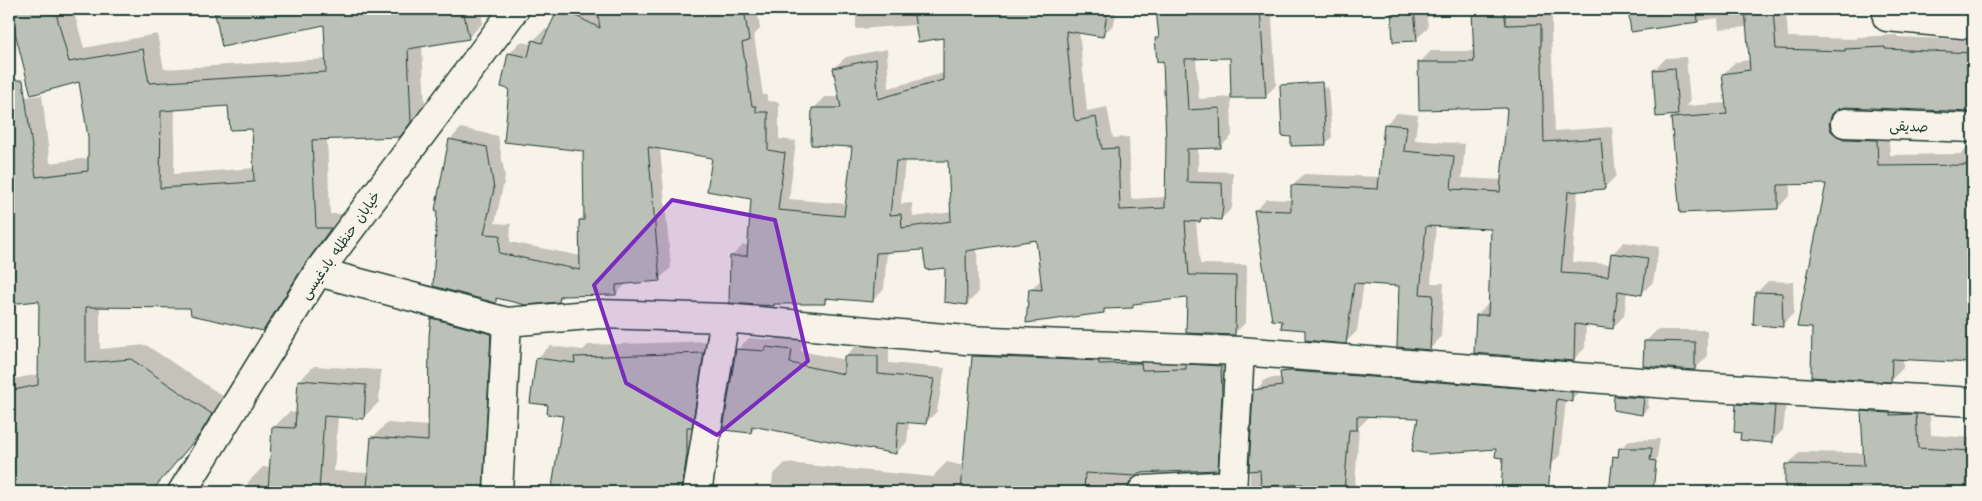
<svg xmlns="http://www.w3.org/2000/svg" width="1982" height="501" font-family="Kalam,'Playpen Sans Arabic',sans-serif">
  <rect width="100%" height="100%" fill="#f7f3e8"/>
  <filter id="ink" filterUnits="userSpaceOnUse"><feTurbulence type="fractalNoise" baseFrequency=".02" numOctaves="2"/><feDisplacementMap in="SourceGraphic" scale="10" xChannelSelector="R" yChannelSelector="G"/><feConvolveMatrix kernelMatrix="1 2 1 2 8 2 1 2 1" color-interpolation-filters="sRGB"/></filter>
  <g filter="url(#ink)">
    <path fill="#0003" fill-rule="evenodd" d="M9 9H73L84 48 157 34 164 69 326 59 325 23 223 45 215 9H480L483 23 468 38 422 45 425 106 399 135 327 139 330 214H345L278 314 263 329 191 306H100V349L146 345 226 398 214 418 151 492H9V380L39 374 41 300 9 303V99L42 95 50 163 89 158 90 136 80 80 32 93ZM229 105 253 128 255 168 174 174 175 108Z
      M560 9H757L760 29 754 35 763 95H767V101L779 102V139L796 141 789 199 847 204 853 145 814 108 825 97H840L834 68 846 57 887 49 889 88 944 73V37L917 25 856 29V9H1117L1114 24 1103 35 1079 31 1087 111 1107 107 1113 138 1129 137 1131 199 1166 197 1167 141 1164 60 1156 39 1160 35 1158 9H1281L1272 18 1276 85 1265 97H1231L1232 136 1220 147 1198 148V171L1233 172V195L1232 208 1221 219 1204 217 1200 221H1196L1200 264 1247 265 1246 322 1234 334 1188 297 1137 302 1132 307H1108L1103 312 1030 290 1042 279 1037 238 977 248 978 293 967 304 946 267 925 248 887 251 884 289 873 300 830 297 825 302 776 303 774 305 732 256 743 245H749L753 198 713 157 660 148 671 268 659 279 627 283 616 294 564 295 559 301 499 298 495 301 450 140 461 128 498 136 505 177 495 223 511 224 510 242 581 256 580 220 585 215 584 150 510 88 509 54 520 42 532 44 533 41 545 29 549 30ZM1231 57 1232 97 1199 99 1196 58ZM905 160H949L952 212 913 217 912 203 901 204Z
      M1392 9H1529V14L1552 13V33L1551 34 1555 131 1612 127 1616 176 1604 188 1578 190 1572 262 1611 264 1612 254 1624 242 1659 247 1653 282 1642 293 1627 291 1624 316 1612 328 1586 324 1585 348 1573 360 1477 315 1489 303 1492 228 1436 225 1431 283H1444L1441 337 1430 349 1400 285 1364 282 1357 331 1346 342 1283 320 1255 211 1267 199 1292 200V186L1304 174 1380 177 1385 125 1397 113 1418 115 1415 140 1465 144 1462 178 1502 180 1508 107 1419 63 1431 51H1475L1474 13 1427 17 1428 28 1416 39 1394 41Z
      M1629 9H1786L1788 37 1856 39 1858 37 1897 35V37L1973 40V111L1845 106 1841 109 1843 118 1888 128 1890 155 1961 154 1970 144 1973 145V385H1969L1970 362 1903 358V368L1891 380 1828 183 1790 184V195L1778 208 1672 118 1676 114 1654 70 1666 58 1686 57 1690 102 1686 106 1727 103 1723 74 1735 62 1750 60 1748 27 1719 29 1718 18 1632 31Z
      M1328 87 1332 137 1326 143 1289 91Z
      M1768 281 1793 282 1794 313 1782 325 1756 293Z
      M447 304 505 319 502 492H446L409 489V492H248V482L263 467H271L274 427 289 412 297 413 299 381 314 366 381 370 379 402 364 417 338 416 334 471 370 473 372 438 387 423 430 426 432 319Z
      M1657 330H1707V357L1695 369 1645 342Z
      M779 336 803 339 801 351 845 360V356L857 345H889V363L945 368 937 411 926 423 909 421 907 442 896 453 757 426 751 432 737 350 749 338 774 340Z
      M715 341 700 492H557L565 415 549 404 537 358 550 346 583 350 588 345Z
      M986 344 1233 354 1229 457 1217 469 1139 472 1133 475 1132 492H771L773 475 785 463 934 477 935 474 947 462 964 466 973 356Z
      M1293 361 1582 389 1571 401 1566 400 1560 455 1549 466 1541 489 1557 492H1503L1505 457 1498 448 1419 417 1368 415V418L1359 427 1355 486 1348 492H1249L1255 391 1266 379 1282 377 1281 372Z
      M1622 390 1649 392 1648 408 1642 414 1615 409 1616 396Z
      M1750 393 1787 395 1783 430 1771 442 1742 432 1738 405Z
      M1875 399 1929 402 1931 435 1973 438V492H1786L1787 465 1800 452 1865 453 1862 412Z
      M1660 439 1655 469 1646 478 1620 449 1630 440Z"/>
    <path fill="#bbc1b6" stroke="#1f3d34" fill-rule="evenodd" d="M9 9H55L69 62 143 49 149 83 326 72 324 25 222 47 214 9H463L469 39 408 49 411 122 400 137 312 140 316 228H331L305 264 263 331 191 315 190 308 86 307V363L131 359 212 414 200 434 151 492H9V391L38 385 39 301 9 304V80H23L36 177 88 171V137L79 82 31 95ZM228 106 230 130 252 129 254 182 160 188 161 111Z
      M558 9H562L600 28 597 9H744L749 41 742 43 752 106H756V112H768V150L785 153 778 210 844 216 852 147 811 145 812 108H841L833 68 876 59 878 99 943 80V38L918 42 913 9H1108L1103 37 1066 31 1074 117 1076 121 1096 117 1102 149 1118 148 1120 210 1165 208 1166 141 1163 61 1157 62 1155 38H1159L1156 9H1260L1266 98H1231L1230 58 1185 59 1188 110 1220 108 1221 148 1187 149V182L1222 183 1223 207 1221 220 1201 218 1200 222 1185 221 1189 275 1236 276 1235 335 1186 333 1187 298 1133 304V308L1104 309V313L1026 323 1029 289 1042 290 1036 240 966 251 967 305 944 302 945 268 926 270 923 250 876 253 873 302 825 298V304H774V306L729 303 730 256H747L751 199 707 191 712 158 648 147 660 281 616 285V295L560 296 559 302 526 305 496 298V303L433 286 437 210H435L449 139 487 147 494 189 484 234 500 235 499 253 580 270 579 220H584L583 151 504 142 509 89 501 87 508 53 528 57 532 40 542 43ZM896 161H948L951 221 902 228 901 214 890 215Z
      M1391 9H1414L1417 41 1393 42Z
      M1472 9H1504L1506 25 1541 24V46H1540L1542 64 1544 142 1601 138 1605 189 1568 192 1561 273 1608 276 1611 253 1648 258 1642 295 1618 291 1613 329 1575 324 1574 361 1474 353 1476 315H1488L1491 229 1426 226 1420 294 1433 295 1430 350 1397 347 1399 286 1354 283 1346 344 1305 340V330L1281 328 1282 321 1272 320 1254 210 1291 211V185L1378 189 1384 124 1407 126 1404 151 1454 156 1451 189 1500 192 1507 108 1419 110 1418 62H1474Z
      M1628 9H1697L1698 22 1631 32Z
      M1745 9H1773L1776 49 1845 51V49L1885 47V49L1973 53V112L1846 107 1838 109 1832 114 1829 123 1831 131 1837 136 1844 139 1877 140 1878 166 1973 165V363L1892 359 1891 382 1811 377 1812 328 1797 327 1826 184 1778 185V209L1680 213 1671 118 1727 114 1722 74 1750 70Z
      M1675 68 1678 115 1656 117 1653 70Z
      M1322 82 1326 145 1291 146V137L1282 136 1280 85Z
      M1755 292 1782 293 1783 327 1753 325Z
      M431 318 491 334 483 492H432L367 488 371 437 428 441 429 336Z
      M1644 341 1695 342V370L1643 366Z
      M766 347 792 350 790 363 844 374V356H878V374L934 379 926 424 898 422 896 454 752 426 751 433 723 430 736 349 765 351Z
      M704 353 692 427H687V454L682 489 655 491 616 490V492H583L552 487 563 416 547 414 548 405 530 403 536 358 575 363 574 357Z
      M972 356 1099 361V364L1141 363 1142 370 1186 369V364L1221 366 1222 394 1218 470 1138 473 1136 476 1085 473 1084 492H961Z
      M1291 371 1572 392V402L1557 399 1548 492H1501L1503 458 1495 457 1496 449 1429 454 1412 451 1418 418 1357 416V430H1349L1344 492H1302L1303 484 1261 487 1260 470 1249 471 1253 390 1282 386 1280 372Z
      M298 380 366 385 364 419 324 416 319 492H268L272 427 295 428Z
      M1614 396 1644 398 1642 415 1613 410Z
      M1736 404 1775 406 1772 443 1740 440 1741 433 1734 432Z
      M1861 411 1890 413V415L1916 414 1918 448 1973 451V492H1785V464L1864 466Z
      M1619 448H1652L1650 460 1656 461 1653 492H1609L1613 456 1618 457Z"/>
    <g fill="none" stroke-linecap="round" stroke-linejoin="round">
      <defs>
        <path id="minor" d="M1887 17 1973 25
          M1845 123 1973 128
          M318 272 507 322 600 314 725 318 966 340 1240 351 1694 386 1973 402
          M182 492 318 272 515 9
          M498 492 507 322
          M697 492 725 318
          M1143 492V490L1232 485
          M1232 492 1240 351"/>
      </defs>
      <use href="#minor" stroke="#1f3d34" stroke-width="31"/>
      <use href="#minor" stroke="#f7f3e8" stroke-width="28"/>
    </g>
  </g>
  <path fill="#7b2cbf" fill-opacity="0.2" stroke="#7b2cbf" stroke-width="4" stroke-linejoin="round" d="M672 200 775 220 808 361 717 435 626 383 594 285Z"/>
  <g text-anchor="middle" stroke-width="4" stroke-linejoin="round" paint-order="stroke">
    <g font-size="14" fill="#1f3d34" stroke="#f7f3e8">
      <text transform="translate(1909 126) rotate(2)" y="5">صدیقی</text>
      <text transform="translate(340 245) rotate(-55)" y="5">خیابان حنظله بادغیسی</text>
    </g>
  </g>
  <rect width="1982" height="501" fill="none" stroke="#f7f3e8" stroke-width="30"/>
  <rect x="15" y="15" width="1952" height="471" fill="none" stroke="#1f3d34" stroke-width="2" filter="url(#ink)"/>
</svg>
